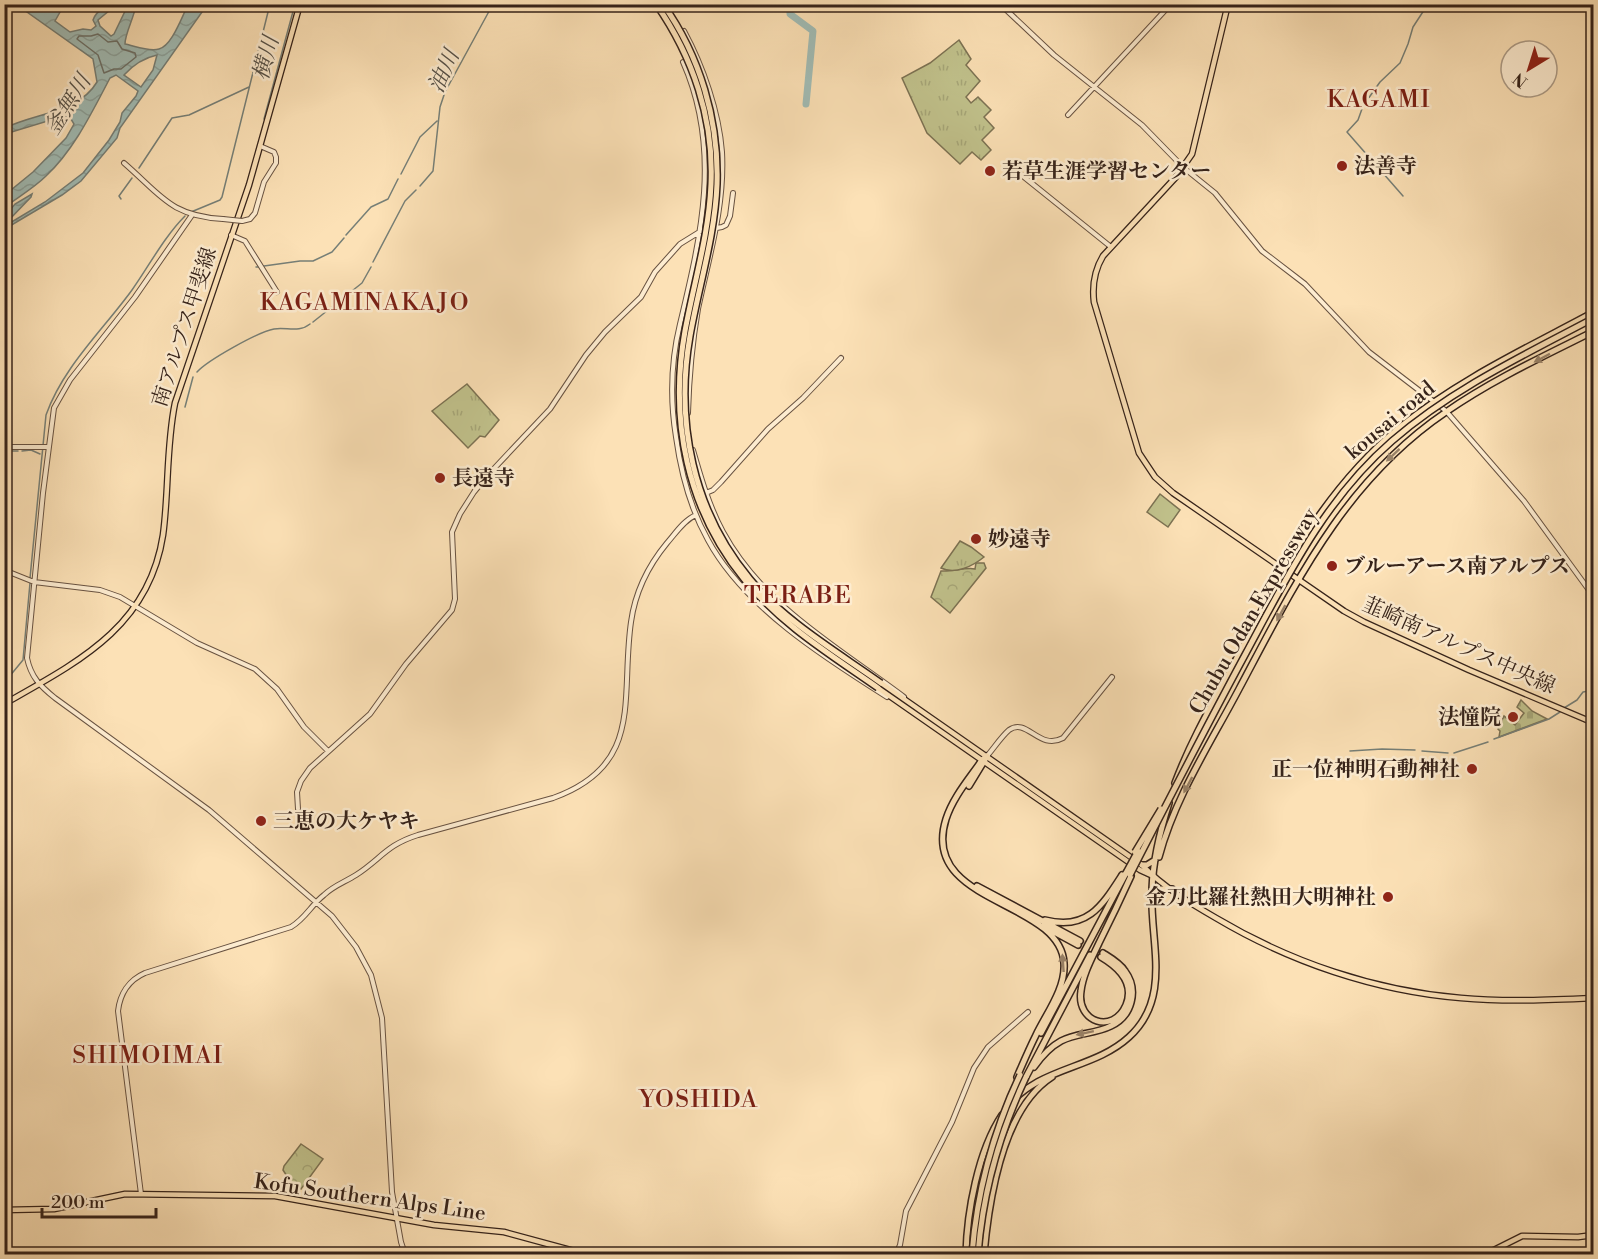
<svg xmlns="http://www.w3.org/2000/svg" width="1598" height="1259" font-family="'Libre Bodoni','Noto Serif JP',serif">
  <defs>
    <pattern id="forest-crowns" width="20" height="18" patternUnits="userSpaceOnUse" patternTransform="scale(1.5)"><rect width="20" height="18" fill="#c1c28c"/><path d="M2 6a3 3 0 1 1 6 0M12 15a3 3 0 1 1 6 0" fill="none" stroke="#a6a678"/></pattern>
    <pattern id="cemetery-stones" width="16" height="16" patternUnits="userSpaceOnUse" patternTransform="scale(1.5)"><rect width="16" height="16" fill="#c1c28c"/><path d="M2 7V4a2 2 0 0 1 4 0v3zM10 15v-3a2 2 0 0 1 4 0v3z" fill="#a6a678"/></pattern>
    <pattern id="park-tufts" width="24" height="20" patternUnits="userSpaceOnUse" patternTransform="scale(1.5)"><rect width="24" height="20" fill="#c1c28c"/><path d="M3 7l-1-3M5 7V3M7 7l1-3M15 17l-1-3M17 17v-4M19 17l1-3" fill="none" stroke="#a6a678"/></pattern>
    <pattern id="water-waves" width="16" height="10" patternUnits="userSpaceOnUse" patternTransform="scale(1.5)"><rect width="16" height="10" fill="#a1bcb5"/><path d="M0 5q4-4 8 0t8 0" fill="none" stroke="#8ba19b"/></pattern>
  </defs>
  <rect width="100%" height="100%" fill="#fce1b6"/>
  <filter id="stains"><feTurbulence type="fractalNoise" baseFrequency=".00333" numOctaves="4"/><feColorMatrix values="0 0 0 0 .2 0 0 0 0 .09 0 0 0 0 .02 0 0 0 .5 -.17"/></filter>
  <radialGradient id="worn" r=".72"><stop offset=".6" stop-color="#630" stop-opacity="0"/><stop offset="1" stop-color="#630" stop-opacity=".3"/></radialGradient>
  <path fill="url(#forest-crowns)" stroke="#7c7253" stroke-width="1.5" d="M976 563H984L986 568 950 613 931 597 941 571C952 572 965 567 975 569Z
    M301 1144 323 1159 301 1189 292 1184 283 1170 284 1166Z"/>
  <path fill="url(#cemetery-stones)" stroke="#7c7253" stroke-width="1.5" d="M1521 700 1532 711 1547 719 1499 737 1500 731 1498 729 1504 716 1515 725 1524 713 1517 707Z"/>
  <path fill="url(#park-tufts)" stroke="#7c7253" stroke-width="1.5" d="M959 40 971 59 966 65 980 81 966 97 971 103 978 97 991 110 984 117 994 128 982 140 991 150 981 160 972 152 960 164 927 133 902 78 930 63Z
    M467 384 499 420 485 437 480 436 468 448 432 411Z
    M960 541 971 547 984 557C973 566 955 575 941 568Z"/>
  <path fill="#c1c28c" stroke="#7c7253" stroke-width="1.5" d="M1160 494 1180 510 1168 527 1147 512Z"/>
  <path fill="url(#water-waves)" stroke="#767f77" stroke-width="1.5" fill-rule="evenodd" d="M5 4 26 5 31 10 39 5H64L55 21 70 32 83 29 91 30 96 26 93 20C96 11 107 4 116 5L98 20 100 26 111 36 114 34 128 5H136C134 18 125 33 125 44 135 46 149 52 159 49 172 46 182 16 188 5H207L120 128 117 138 81 181 62 195 5 229V216L15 204 32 194 31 197 8 221 10 223 45 202 83 173 109 140 120 122 122 113 136 96 138 91 116 75 110 78C92 112 74 150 46 176 34 188 18 197 5 207V198L11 190 33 172 66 138 74 124 71 119 64 116 5 134V128C34 113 79 113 97 82L93 59 24 10 5 11ZM157 55 153 70 141 87 124 75C133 65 143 58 157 55Z"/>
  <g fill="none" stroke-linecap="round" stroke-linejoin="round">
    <path stroke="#6c7068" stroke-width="1.5" d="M98 34 108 42 117 41 122 49 135 53 136 57 121 69H114L104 73 98 55 77 39 79 36H91Z"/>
    <path stroke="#767f77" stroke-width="1.5" d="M264 119 295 4
      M139 168 172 118 189 115 249 87
      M401 174 420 137 437 121
      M420 186 433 171 440 107 445 92 493 4
      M1403 196 1347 132 1358 120 1363 106 1380 82 1400 63 1408 44 1413 27 1428 4
      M121 199 119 196 132 178
      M191 212 220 200 222 197 270 4
      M346 235 371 207 388 199 398 179
      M373 262 405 201 416 190
      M264 266 300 261H313L332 252 344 238
      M256 267H258
      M313 322 362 283 371 267
      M197 372C208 360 258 332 274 329 287 327 299 333 310 324
      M185 407 193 377
      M4 451H18
      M22 451 31 450 40 454
      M30 578 46 415C63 367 103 330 132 290 149 266 164 237 185 216
      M4 683 23 660 30 583
      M1564 708 1577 700 1583 692 1594 690
      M1494 739 1549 719 1560 712
      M1350 751 1382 749 1415 750
      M1422 751 1448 753
      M1454 753 1488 742"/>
    <path stroke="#a1bcb5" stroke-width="7" d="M790 4V14L813 31 806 104"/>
    <path stroke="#d4bb97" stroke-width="5" stroke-dasharray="5 2.5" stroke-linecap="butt" d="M1080 941 1103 953
      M1078 945 1101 957"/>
    <defs>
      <path id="minor" d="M1000 4 1054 55 1142 125 1184 168 1215 193 1262 251 1305 284 1369 352 1446 411 1524 501 1594 597
        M684 31C703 66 719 112 722 152 725 206 709 257 698 309 692 344 689 378 688 413
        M683 62C722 150 701 236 680 324 671 361 670 400 676 437 681 473 690 508 708 540 744 607 825 658 887 697
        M1068 115 1171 4
        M124 163C161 195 170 216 223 219
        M1014 169 1111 247
        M192 215 135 297 70 380 54 408 43 493 27 658C31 677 40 686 55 698L209 810 332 916 356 947 371 975 382 1018 392 1192 401 1242 405 1254
        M242 221 250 219 255 213 264 182 276 163V157L274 152 260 146
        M231 235 245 241 277 292
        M4 447H49
        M693 450C701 478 709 506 723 532 763 606 839 648 904 697
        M706 493 713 490 721 482 768 429 803 398 841 358
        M4 570 34 582 100 590 120 597 197 643 255 669 277 689 304 727 328 751
        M987 756C994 748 1001 737 1009 730 1027 717 1039 751 1063 738L1112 677
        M298 809 297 792 301 781 310 768 370 714 406 664 452 610 455 599 452 532 460 514 474 492 487 476 550 409 586 355 605 332 641 297 655 272 680 244 701 231 722 227 726 225 730 216 733 193
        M141 1194 118 1011C120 994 129 980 145 973L291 927C306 918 311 905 324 895 333 886 345 882 356 875 381 859 386 845 418 835L553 798C645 765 620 698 631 622 635 593 648 566 667 543 675 534 684 520 696 515
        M896 1254 900 1245 906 1211 952 1122 974 1068 988 1047 1028 1012"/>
      <path id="major" d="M1228 4 1192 154 1176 177 1103 256C1094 271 1092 285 1094 302L1139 453 1155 477 1173 493 1344 611 1364 622 1469 670 1594 723
        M881 683 1142 865C1163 887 1190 903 1216 918 1290 962 1375 991 1461 998 1505 1002 1550 1000 1594 998
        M878 688 1140 870 1151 875
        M4 704C78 662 149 627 163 535 169 491 166 447 175 403L249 185 300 4
        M4 1210 54 1209 125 1194 275 1196 434 1225 504 1232 585 1254
        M982 1254 1025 1251 1041 1254
        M1486 1254 1522 1236 1578 1237 1594 1235"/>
      <path id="highway" d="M987 756 982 760C969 779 953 797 946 819 919 905 1060 899 1064 963 1066 988 1046 1014 1036 1035 1029 1049 1023 1063 1017 1077
        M1175 783C1190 743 1211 706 1231 669 1277 581 1321 492 1399 428 1458 380 1527 348 1594 312
        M969 786 986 758
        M1159 857C1175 797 1210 744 1239 689 1295 584 1344 481 1446 412 1492 380 1544 356 1594 331
        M1142 865H1147L1155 860
        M977 886 1080 941
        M1153 896 1160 889H1172
        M1045 920C1087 931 1102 906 1122 875
        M1043 926 1078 945
        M1101 957C1118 967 1135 983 1126 1005 1113 1035 1076 1022 1081 991 1083 974 1092 958 1099 943 1110 921 1121 898 1131 876
        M1041 1033 1126 873
        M1034 1067C1041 1057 1050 1047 1061 1041 1076 1033 1095 1034 1111 1026 1132 1016 1139 990 1125 971 1120 963 1111 958 1103 953
        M1026 1077 1090 955
        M1007 1107C1040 1066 1093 1070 1129 1037 1173 997 1149 940 1152 889 1153 860 1160 831 1169 803
        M966 1254C967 1212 978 1151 1002 1115
        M984 1254C989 1199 1002 1109 1052 1077"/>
    </defs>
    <use href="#minor" stroke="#685241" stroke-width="6"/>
    <use href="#major" stroke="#36231a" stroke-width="7"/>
    <use href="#highway" stroke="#36231a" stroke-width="8"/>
    <use href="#minor" stroke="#fdecd0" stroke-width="4"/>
    <use href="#major" stroke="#fce1b6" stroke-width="4.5"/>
    <use href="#highway" stroke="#fce1b6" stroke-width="5"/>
    <defs>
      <path id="minor-bridge" d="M223 219 242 221"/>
      <path id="highway-bridge" d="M656 4C693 57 714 119 711 184 709 234 694 282 685 331 669 420 687 509 744 579 780 624 831 655 878 688
        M663 4C700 56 719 120 717 184 715 236 699 285 690 336 675 422 693 511 750 579 786 622 836 651 881 683
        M1135 852 1161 809
        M1126 873 1138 851
        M1130 875C1168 801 1206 727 1246 653 1287 577 1325 499 1392 441 1452 389 1524 355 1594 318
        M972 1254C977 1191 993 1132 1020 1075
        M978 1254C983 1192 999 1134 1026 1077"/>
    </defs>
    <use href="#minor-bridge" stroke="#685241" stroke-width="6" stroke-linecap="butt"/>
    <use href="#highway-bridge" stroke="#36231a" stroke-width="8" stroke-linecap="butt"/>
    <use href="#minor-bridge" stroke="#fdecd0" stroke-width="4"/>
    <use href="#highway-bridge" stroke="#fce1b6" stroke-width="5"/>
  </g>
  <defs><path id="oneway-solid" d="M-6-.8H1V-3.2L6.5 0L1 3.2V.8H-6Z" transform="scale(1.5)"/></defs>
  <g fill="#998268">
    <use href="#oneway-solid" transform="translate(1542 358) rotate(152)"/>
    <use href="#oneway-solid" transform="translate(1393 455) rotate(137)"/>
    <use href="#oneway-solid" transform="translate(1281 613) rotate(119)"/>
    <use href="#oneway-solid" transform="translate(1188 785) rotate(118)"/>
    <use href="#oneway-solid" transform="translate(1063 963) rotate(-94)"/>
    <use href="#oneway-solid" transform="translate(1085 1033) rotate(168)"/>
  </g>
  <g fill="#8f2418" stroke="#fdecd0" stroke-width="2">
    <circle cx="1342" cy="166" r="6"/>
    <circle cx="990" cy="171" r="6"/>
    <circle cx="440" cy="478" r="6"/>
    <circle cx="976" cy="539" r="6"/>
    <circle cx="1332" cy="566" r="6"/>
    <circle cx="1513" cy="717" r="6"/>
    <circle cx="1472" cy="769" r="6"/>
    <circle cx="261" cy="821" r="6"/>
    <circle cx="1388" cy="897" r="6"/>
  </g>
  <g text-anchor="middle" stroke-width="5" stroke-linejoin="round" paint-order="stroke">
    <g font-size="21" font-weight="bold" fill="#36231a" stroke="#fdecd0" text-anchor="start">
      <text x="1354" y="173">法善寺</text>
      <text x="1002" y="178">若草生涯学習センター</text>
      <text x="452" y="485">長遠寺</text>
      <text x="988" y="546">妙遠寺</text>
      <text x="1344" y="573">ブルーアース南アルプス</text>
      <text x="1501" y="724" text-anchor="end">法憧院</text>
      <text x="1460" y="776" text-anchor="end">正一位神明石動神社</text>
      <text x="273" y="828">三恵の大ケヤキ</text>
      <text x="1376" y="904" text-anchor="end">金刀比羅社熱田大明神社</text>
    </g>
    <g font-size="21" fill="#36231a" stroke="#fdecd0">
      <text transform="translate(184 327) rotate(-72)" y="7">南アルプス甲斐線</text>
      <text transform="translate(1390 420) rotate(-40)" y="7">kousai road</text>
      <text transform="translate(1253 611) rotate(-60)" y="7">Chubu Odan Expressway</text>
      <text transform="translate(1459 645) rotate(24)" y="7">韮崎南アルプス中央線</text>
      <text transform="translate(370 1197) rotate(8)" y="7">Kofu Southern Alps Line</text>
    </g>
    <g font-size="22" font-style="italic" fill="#565148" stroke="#fdecd0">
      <text transform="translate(265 58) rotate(-75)" y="8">横川</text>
      <text transform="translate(443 71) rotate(-66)" y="8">油川</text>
      <text transform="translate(67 104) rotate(-58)" y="8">釜無川</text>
    </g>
    <g font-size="24" letter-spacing="1.5" fill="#7a1f14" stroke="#fdecd0">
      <text x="1379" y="107">KAGAMI</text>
      <text x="365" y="310">KAGAMINAKAJO</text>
      <text x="798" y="603">TERABE</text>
      <text x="148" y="1063">SHIMOIMAI</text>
      <text x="699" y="1107">YOSHIDA</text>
    </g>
  </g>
  <rect width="1598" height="1259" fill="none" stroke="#fce1b6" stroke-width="24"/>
  <rect x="6" y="6" width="1586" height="1247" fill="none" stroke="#36231a" stroke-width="3"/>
  <rect x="12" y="12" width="1574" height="1235" fill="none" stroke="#36231a" stroke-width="1.5"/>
  <g transform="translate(1529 69) rotate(218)"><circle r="28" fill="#fdecd0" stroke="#ad9c87" stroke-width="1.5"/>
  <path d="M0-4.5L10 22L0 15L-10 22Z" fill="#8f2418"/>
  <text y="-9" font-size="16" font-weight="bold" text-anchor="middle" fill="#36231a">N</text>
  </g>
  <path d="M42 1208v9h114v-9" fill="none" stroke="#36231a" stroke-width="3"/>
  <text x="51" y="1208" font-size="18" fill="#36231a" stroke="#fdecd0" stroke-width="4.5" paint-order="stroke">200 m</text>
  <rect width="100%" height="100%" filter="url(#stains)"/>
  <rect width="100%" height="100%" fill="url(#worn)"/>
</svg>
